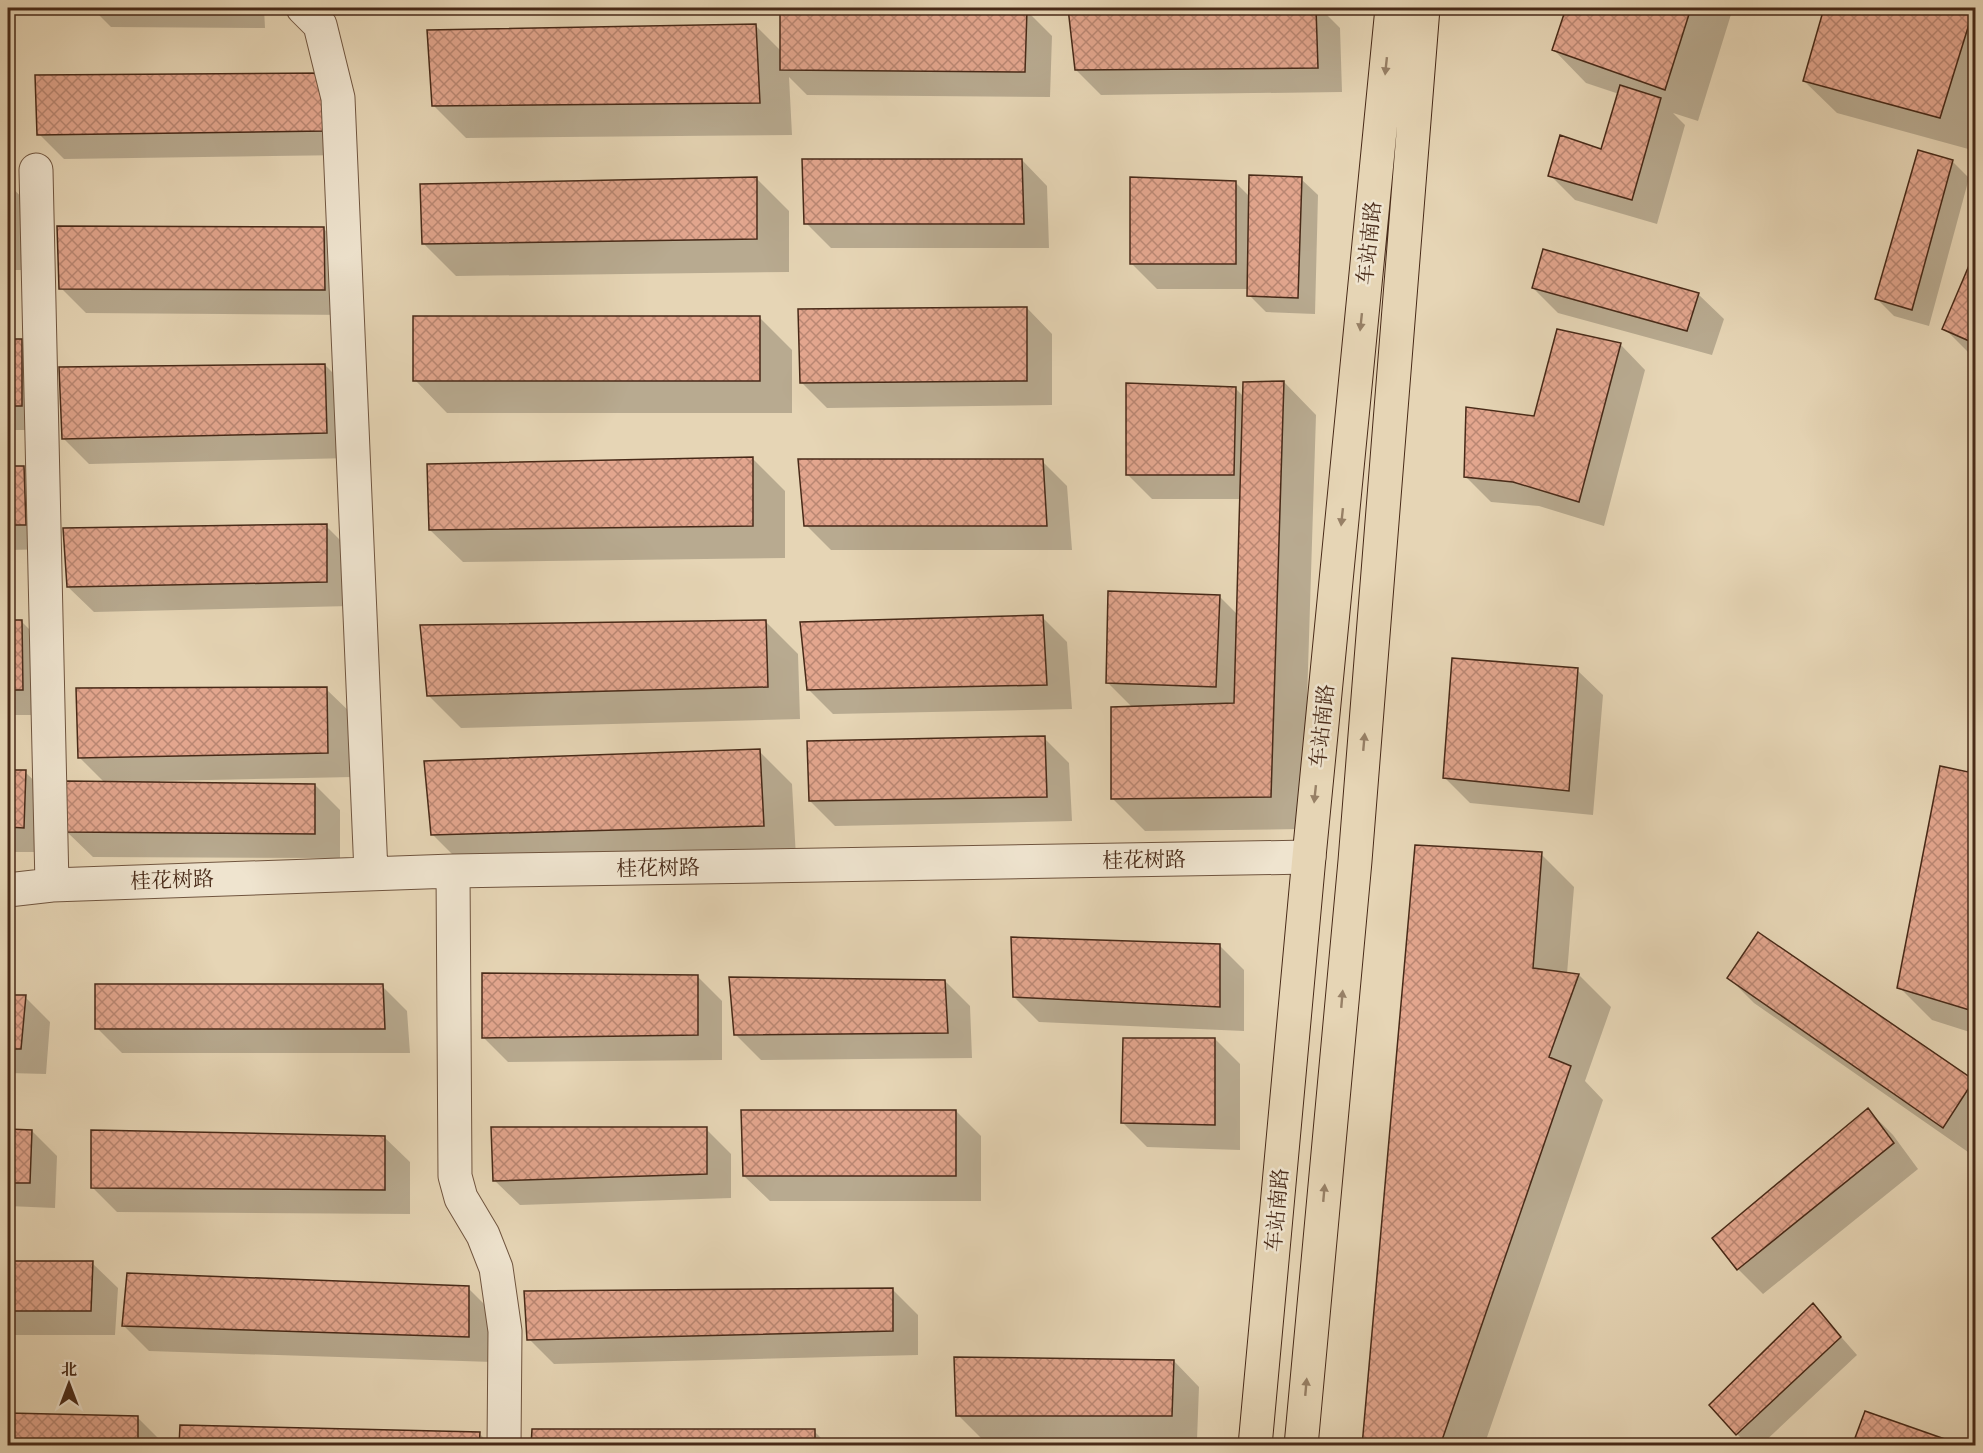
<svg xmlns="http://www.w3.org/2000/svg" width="1983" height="1453" font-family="'EB Garamond','Noto Serif SC',serif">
  <defs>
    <pattern id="building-cross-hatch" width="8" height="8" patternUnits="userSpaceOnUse" patternTransform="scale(1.5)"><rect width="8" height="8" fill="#e3a68e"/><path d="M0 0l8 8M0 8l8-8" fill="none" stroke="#ba8773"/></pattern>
  </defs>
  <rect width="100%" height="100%" fill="#e6d5b5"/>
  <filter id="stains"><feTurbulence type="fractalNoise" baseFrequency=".00333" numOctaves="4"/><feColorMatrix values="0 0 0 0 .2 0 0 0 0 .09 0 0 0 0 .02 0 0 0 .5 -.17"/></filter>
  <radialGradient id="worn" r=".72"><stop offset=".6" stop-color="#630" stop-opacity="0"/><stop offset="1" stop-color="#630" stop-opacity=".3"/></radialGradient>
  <path fill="#0003" d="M92 8H264L265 28 111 27Z
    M1070 8H1320L1340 28 1342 92 1101 95 1076 70Z
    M1567 8H1733L1698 121 1673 113 1685 125 1657 224 1575 200 1550 175 1602 151 1619 94 1586 83 1554 50Z
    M1825 8H1976V140L1972 150 1837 113 1804 81Z
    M1027 11 1052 36 1050 97 807 95 789 77 792 135 466 138 433 105 755 25 781 51Z
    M323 75 350 155 64 159 39 134Z
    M1022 160 1047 186 1049 248H831L806 223Z
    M1952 161 1969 178 1929 326 1894 316 1877 299Z
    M757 179 789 211V272L456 276 424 244Z
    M1301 179 1318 195 1315 314 1266 312 1249 295V289H1157L1132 264 1236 183 1250 197Z
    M8 184 34 209 32 270H8Z
    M324 229 349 254 350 315 86 313 61 288Z
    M1976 253V360L1944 328Z
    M1533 288 1698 294 1724 319 1712 355 1558 313Z
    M1027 308 1052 334V405L827 408 801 382Z
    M759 317 792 350V413H447L415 380Z
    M8 340H21L46 365V430H8Z
    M1620 344 1645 370 1604 526 1539 506 1491 502 1466 477Z
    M325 365 350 390 351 458 89 464 64 439Z
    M1284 382 1316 415 1303 829 1145 831 1113 799 1133 708 1107 682 1220 597 1238 615 1241 499H1152L1127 474 1236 389 1244 397Z
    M752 458 785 491V558L463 562 430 530Z
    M1042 461 1067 486 1072 550H831L806 525Z
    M8 468H24L49 493 51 549 8 550Z
    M326 526 351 551V606L94 612 68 587Z
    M1042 617 1067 642 1072 709 833 714 808 689Z
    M8 621H21L46 646 47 715H8Z
    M766 622 798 654 800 719 461 728 428 695Z
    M1577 670 1603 695 1593 815 1470 803 1445 778Z
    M326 689 352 714 353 777 160 781V784L315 785 340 810V858L93 857 67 832 105 783 79 757Z
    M1044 738 1069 763 1072 821 835 826 810 801Z
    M759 751 792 784 796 858 465 867 432 834Z
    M1976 753V1034L1932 1020 1899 987Z
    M8 771 25 772 51 797 49 852H8Z
    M1541 854 1574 887 1567 974 1579 975 1611 1007 1585 1081 1603 1100 1484 1446H1364Z
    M1219 945 1244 970V1031L1039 1022 1014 997Z
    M697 976 722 1001V1060L508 1062 483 1037Z
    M1729 978 1973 1081 1976 1083V1140L1968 1152 1754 1003Z
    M945 981 970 1006 972 1058 761 1060 736 1035Z
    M382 986 407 1011 410 1053H122L97 1028Z
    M8 997H25L50 1022 46 1074 8 1073Z
    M1215 1039 1240 1064V1150L1147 1147 1122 1122Z
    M1868 1110 1893 1135 1918 1169 1763 1294 1738 1269Z
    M956 1111 981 1136V1201H770L744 1176Z
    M706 1129 731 1154V1198L520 1205 494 1180Z
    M8 1130 32 1131 57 1156 55 1208 8 1206Z
    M384 1137 410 1162V1214L117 1212 92 1187Z
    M8 1262 92 1263 118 1288 115 1335H8Z
    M468 1288 493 1313V1362L149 1351 124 1326Z
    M893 1290 918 1315V1355L554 1364 529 1339Z
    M1813 1305 1857 1355 1760 1446H1748L1711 1405Z
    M1174 1361 1199 1387 1197 1440H983L958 1415Z
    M8 1414 137 1417 162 1442V1446H8Z
    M814 1431 829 1446H533Z
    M479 1433 491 1446H181Z"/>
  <path fill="url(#building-cross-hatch)" stroke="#482a18" stroke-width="1.5" d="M780 8 1027 10 1025 72 780 70Z
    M1068 8H1316L1318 68 1075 70Z
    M1566 8H1691L1665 90 1552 50Z
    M1824 8H1974L1940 118 1803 81Z
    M756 24 760 103 432 106 427 30Z
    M323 73 325 131 37 135 35 75Z
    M1620 85 1661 98 1632 200 1548 176 1560 135 1601 149Z
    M1918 150 1953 160 1912 310 1875 299Z
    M802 159H1022L1024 224H804Z
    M1249 175 1302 177 1298 298 1247 296Z
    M757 177V239L422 244 420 184Z
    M1130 177 1236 181V264H1130Z
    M8 183H10L8 246Z
    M57 226 324 227 325 290 59 289Z
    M1543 249 1699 293 1687 331 1532 288Z
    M1976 249V344L1942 329Z
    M1027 307V381L800 383 798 309Z
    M413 316H760V381H413Z
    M1557 329 1621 343 1579 502 1513 482 1464 477 1466 407 1534 416Z
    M8 339H22V406H8Z
    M325 364 327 433 62 439 59 367Z
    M1284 381 1271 797 1111 799V707L1234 703 1243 382Z
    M1126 383 1236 387 1234 475H1126Z
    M753 457V526L429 530 427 464Z
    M798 459H1043L1047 526H804Z
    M8 466H24L26 525H8Z
    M327 524V582L67 587 63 528Z
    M1108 591 1220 595 1216 687 1106 683Z
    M1043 615 1047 685 807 690 800 622Z
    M8 620H22L23 690H8Z
    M766 620 768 687 427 696 420 625Z
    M1452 658 1578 668 1569 791 1443 778Z
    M327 687 328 753 78 758 76 688Z
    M1045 736 1047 797 809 801 807 741Z
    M1976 748V1012L1897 988 1940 766 1968 772Z
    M760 749 764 826 431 835 424 761Z
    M8 770H26L24 828 8 827Z
    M66 781 315 784V834L66 832Z
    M1415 845 1542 852 1533 968 1579 974 1549 1057 1571 1066 1440 1446H1362Z
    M1758 932 1974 1080 1943 1128 1727 978Z
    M1011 937 1220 944V1007L1013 997Z
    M482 973 698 975V1035L482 1038Z
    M729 977 945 980 948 1033 734 1035Z
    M95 984H383L385 1029H95Z
    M8 995H26L21 1049H8Z
    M1123 1038H1215V1125L1121 1123Z
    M1868 1108 1894 1143 1737 1270 1712 1238Z
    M741 1110H956V1176H743Z
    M491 1127H707V1174L493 1181Z
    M8 1129 32 1130 30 1183H8Z
    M91 1130 385 1136V1190L91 1188Z
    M8 1261H93L91 1311H8Z
    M127 1273 469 1286V1337L122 1326Z
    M893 1288V1331L527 1340 524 1291Z
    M1813 1303 1841 1337 1736 1435 1709 1405Z
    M954 1357 1174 1360 1172 1416H956Z
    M1865 1411 1959 1444 1958 1446H1852Z
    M8 1413 138 1416V1446H8Z
    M180 1425 480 1432 479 1446H179Z
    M532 1429H815V1446H531Z"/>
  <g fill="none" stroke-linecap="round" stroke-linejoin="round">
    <defs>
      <path id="street" d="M303 8 320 25 338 98 371 873
        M36 170 52 885
        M453 871 455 1176 461 1198 483 1235 496 1268 505 1331 504 1446
        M8 890 52 885 453 871 1309 857"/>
      <path id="primary" d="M1255 1446 1309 857 1392 8
        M1301 1446 1355 861 1423 8"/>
    </defs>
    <use href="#street" stroke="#70553f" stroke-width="35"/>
    <use href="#primary" stroke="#482a18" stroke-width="35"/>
    <use href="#street" stroke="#efe4cf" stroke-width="33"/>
    <use href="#primary" stroke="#e6d5b5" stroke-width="33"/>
  </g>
  <defs><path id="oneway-solid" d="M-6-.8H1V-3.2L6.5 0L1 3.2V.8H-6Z" transform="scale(1.5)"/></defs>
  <g fill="#978066">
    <use href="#oneway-solid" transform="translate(1386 66) rotate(96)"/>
    <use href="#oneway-solid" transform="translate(1361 322) rotate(96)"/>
    <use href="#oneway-solid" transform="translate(1342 517) rotate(96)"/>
    <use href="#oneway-solid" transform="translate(1364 742) rotate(-85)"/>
    <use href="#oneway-solid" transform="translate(1315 794) rotate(96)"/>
    <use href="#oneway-solid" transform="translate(1342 999) rotate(-85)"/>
    <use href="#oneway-solid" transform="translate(1324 1193) rotate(-85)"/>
    <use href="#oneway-solid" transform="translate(1306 1387) rotate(-85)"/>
  </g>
  <g text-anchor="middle" stroke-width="5" stroke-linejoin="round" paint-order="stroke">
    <g font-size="21" fill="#482a18" stroke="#efe4cf">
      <text transform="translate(1369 243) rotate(-84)" y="7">车站南路</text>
      <text transform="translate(1322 726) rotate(-84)" y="7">车站南路</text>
      <text transform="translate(1144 860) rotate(-1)" y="7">桂花树路</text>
      <text transform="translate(658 868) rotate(-1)" y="7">桂花树路</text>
      <text transform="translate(172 880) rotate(-2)" y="7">桂花树路</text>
      <text transform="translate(1277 1210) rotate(-85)" y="7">车站南路</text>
    </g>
  </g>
  <rect width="1983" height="1453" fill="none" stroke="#e6d5b5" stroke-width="30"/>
  <rect x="9" y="9" width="1965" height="1435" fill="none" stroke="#482a18" stroke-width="3"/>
  <rect x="15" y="15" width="1953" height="1423" fill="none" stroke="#482a18" stroke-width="1.5"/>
  <g transform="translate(69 1384)" stroke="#efe4cf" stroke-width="4.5" paint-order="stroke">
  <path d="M0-4.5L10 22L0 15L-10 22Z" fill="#482a18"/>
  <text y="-9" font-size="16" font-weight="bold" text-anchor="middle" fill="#482a18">北</text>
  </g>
  <rect width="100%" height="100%" filter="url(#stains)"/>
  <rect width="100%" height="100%" fill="url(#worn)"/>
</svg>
